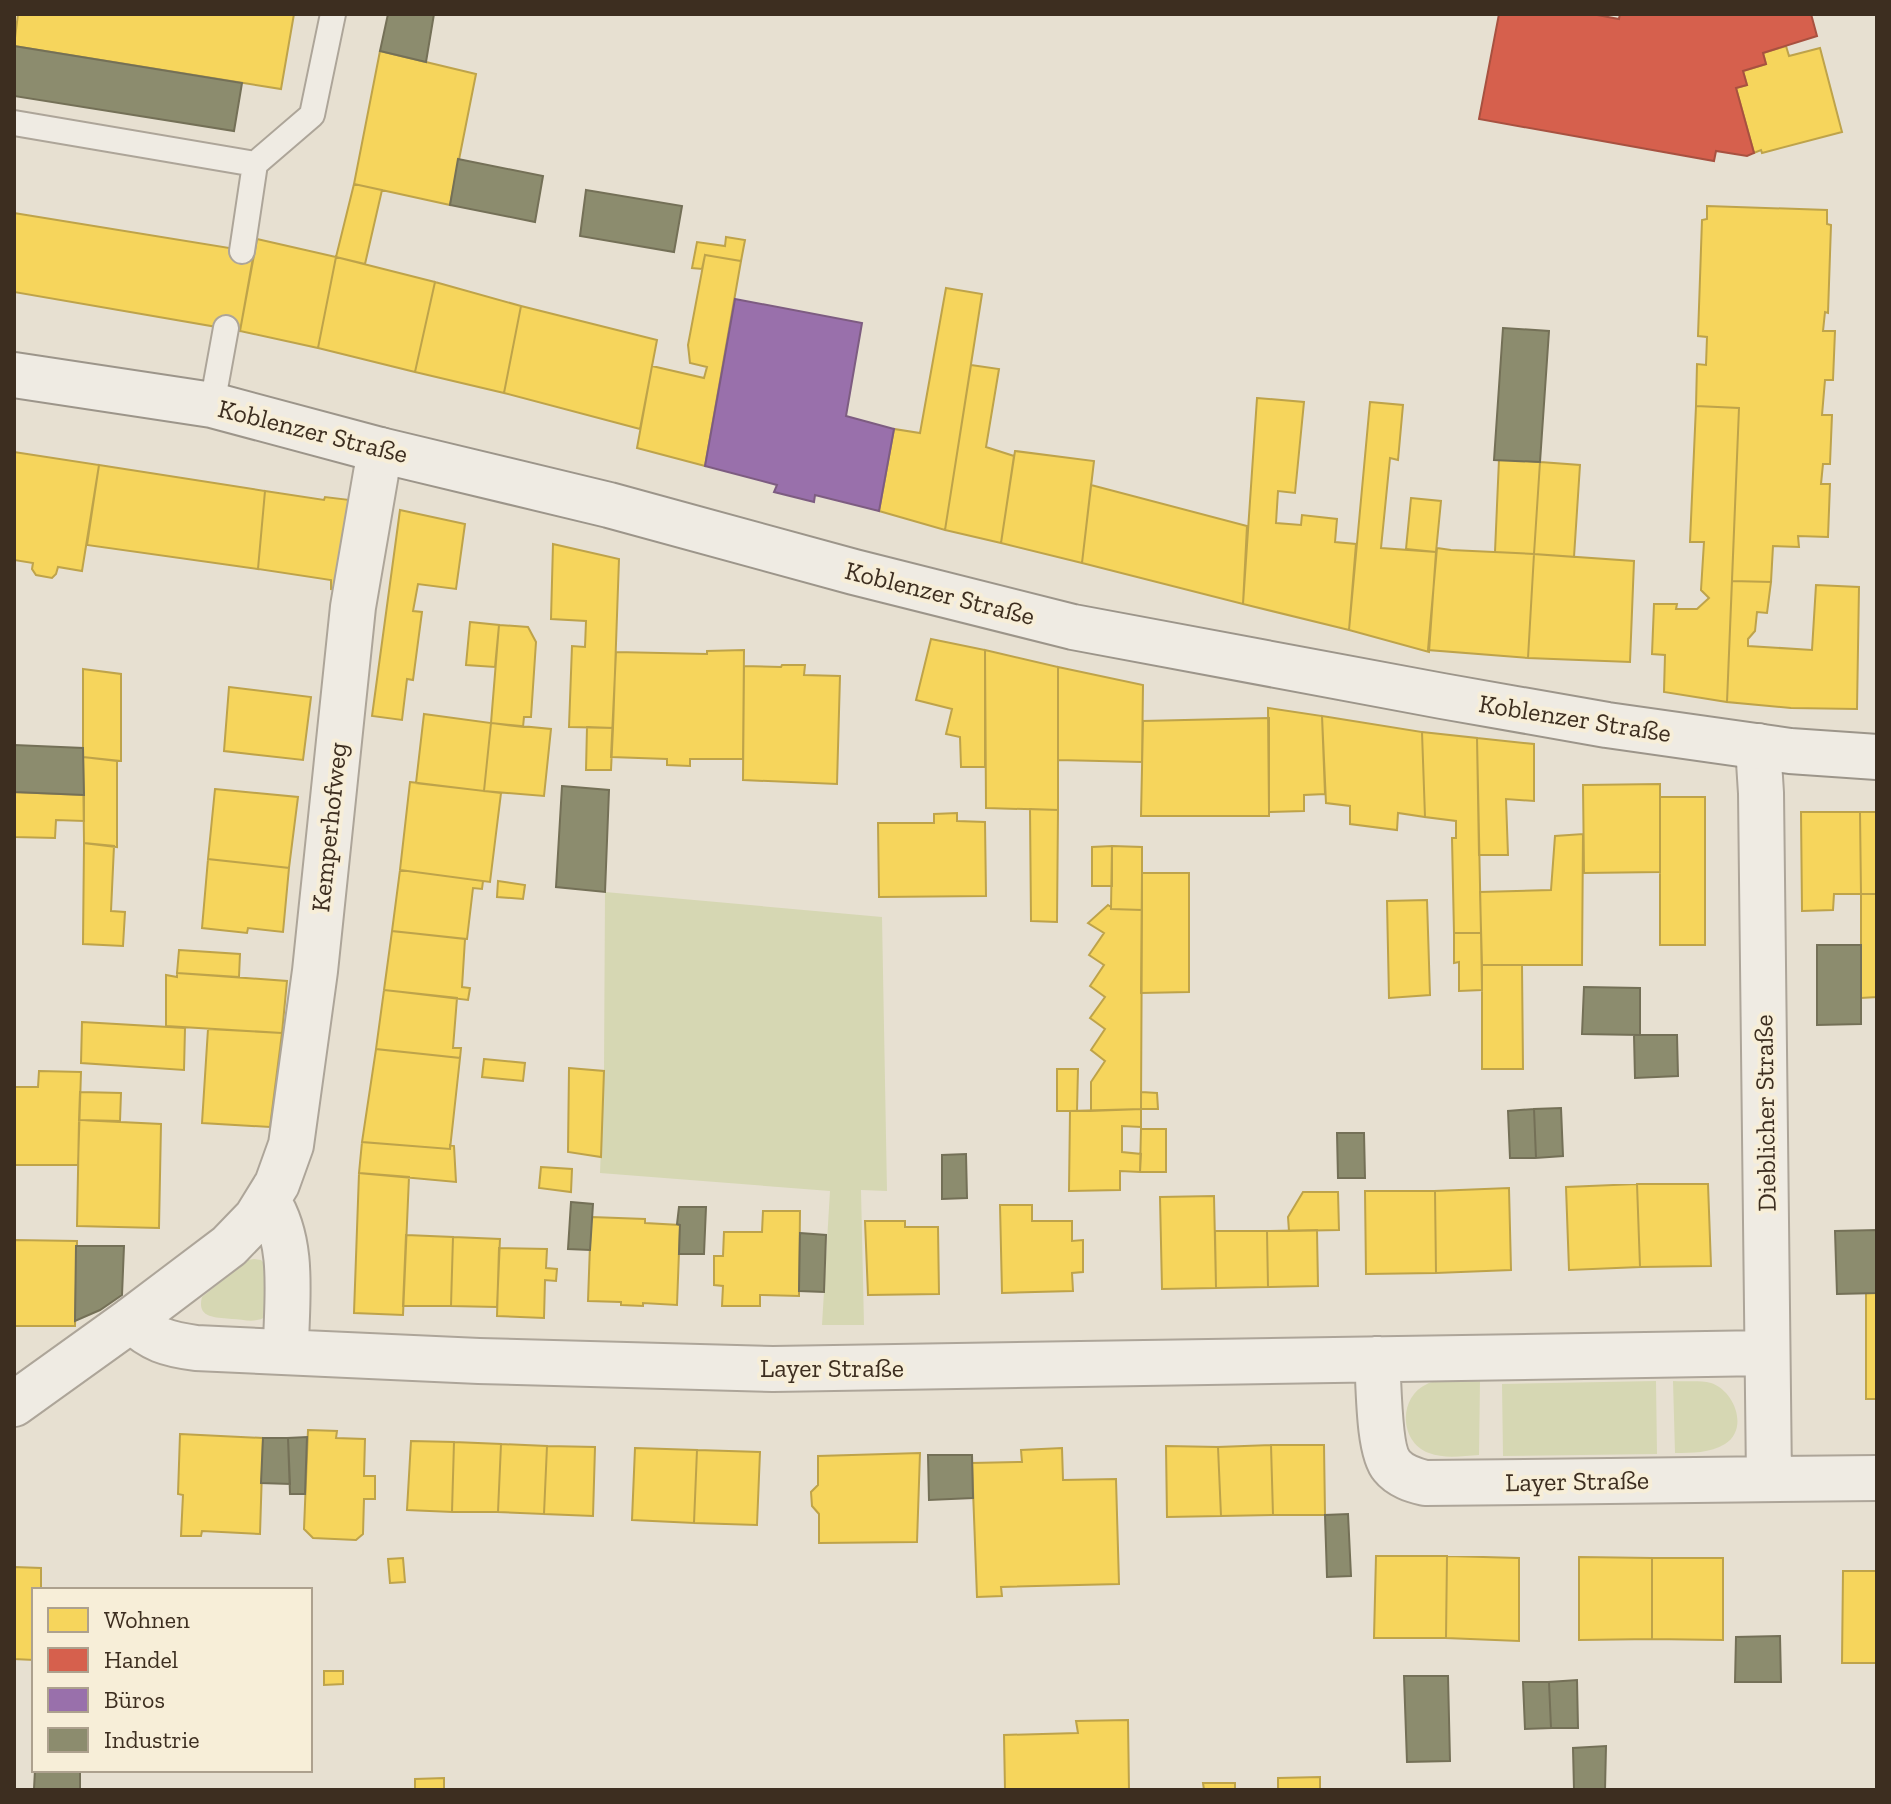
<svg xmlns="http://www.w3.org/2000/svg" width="1891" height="1804" font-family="'Zilla Slab',serif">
  <rect width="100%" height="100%" fill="#e7e0d1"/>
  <path fill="#d6d7b3" d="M605 892 882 917 887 1191 861 1190 864 1325H822L830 1191 600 1173 604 1071Z
    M254 1259 261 1260 267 1266V1312C263 1318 264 1319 257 1320 250 1322 240 1319 232 1319 217 1317 196 1319 202 1297L248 1260Z
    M1445 1380 1480 1381 1479 1455C1463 1456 1444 1459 1429 1453 1399 1442 1398 1397 1427 1384 1432 1381 1439 1381 1445 1380Z
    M1656 1381 1657 1454 1503 1456 1502 1384Z
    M1673 1381C1685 1382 1700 1380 1711 1383 1735 1391 1749 1429 1725 1444 1710 1453 1692 1453 1675 1453Z"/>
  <path fill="#f6d55c" stroke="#bea34a" stroke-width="2" d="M18 14H294L281 89 14 46Z
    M1786 46 1789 56 1820 48 1842 132 1762 153 1761 150 1754 153 1736 88 1747 85 1743 71 1766 64 1763 53Z
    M380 51 476 74 450 205 354 184Z
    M354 184 382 190 365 264 336 257Z
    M1707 206 1827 210V224L1831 225 1828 313 1825 312 1823 331H1835L1833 380H1825L1822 415H1832L1830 464H1823L1821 484H1830L1828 537 1798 536 1799 547 1773 546 1771 582 1732 581 1739 408 1696 406 1697 364 1706 365 1707 337 1698 336 1702 220 1707 219Z
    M14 213 254 252 240 331 14 292Z
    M726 237 745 240 741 261 705 255 702 269 692 268 697 242 725 246Z
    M257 239 336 257 318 348 240 331Z
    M705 255 741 261 705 466 637 448 652 366 704 378 707 367 690 363 688 345Z
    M336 257 435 282 415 372 318 348Z
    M435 282 521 306 504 393 415 372Z
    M946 288 982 294 945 530 879 511 894 429 920 433Z
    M521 306 657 340 640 429 504 393Z
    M971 365 999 369 986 447 1014 456 1001 543 945 530Z
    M1257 398 1304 402 1295 493 1278 491 1276 523 1301 525 1302 515 1337 519 1335 542 1356 544 1349 630 1243 604Z
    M1370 402 1403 405 1398 460 1390 458 1381 548 1436 552 1429 652 1349 630Z
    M1696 406 1739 408 1727 702 1664 692 1665 655 1652 654 1654 604H1677L1676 609H1697L1709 598 1701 590 1704 542H1690Z
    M1015 451 1094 461 1082 563 1001 543Z
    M14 452 99 465 82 571 58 567 56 574 52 578 36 575 32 569 33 563 14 560Z
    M1499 459 1540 462 1534 554 1495 552Z
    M1540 462 1580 465 1574 557 1534 554Z
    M99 465 265 491 258 569 87 545Z
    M1091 485 1247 526 1243 604 1082 563Z
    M265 491 324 500 325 497 350 500 339 590 331 589V580L258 569Z
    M1411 498 1441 501 1436 552 1406 549Z
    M400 510 465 524 456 589 418 584 413 611 422 612 413 680 407 679 402 720 372 716Z
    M553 544 619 559 613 728 569 727 572 646 585 647 586 621 551 619Z
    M1437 548 1451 550 1534 554 1528 658 1428 650Z
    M1534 554 1634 561 1630 662 1528 658Z
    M1732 581 1771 582 1767 613 1757 612 1755 631 1748 639V646L1812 650 1816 585 1859 587 1857 709 1791 708 1727 702Z
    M470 622 499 625 495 667 466 665Z
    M499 625 528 627 536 642 531 717H524L523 727 491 723Z
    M931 639 985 650V767H961L960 737 946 734 952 709 916 700Z
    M744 650 743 759H690V766L667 765V759L611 757 616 652 707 654V651Z
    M985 650 1058 667V810L986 808Z
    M782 665H805L804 675 840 676 837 784 743 780 744 666 781 667Z
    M1058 667 1143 685 1142 762 1058 760Z
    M83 669 121 674V761L83 757Z
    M229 687 311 697 303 760 224 751Z
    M1268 708 1322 716 1325 794 1304 795V811L1269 812Z
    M424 714 491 723 484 791 416 783Z
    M1322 716 1422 732 1425 817 1398 813 1397 830 1350 824V806L1326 803Z
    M1269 718V816H1141L1143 721Z
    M491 723 551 729 544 796 484 791Z
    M587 727 613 728 611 770H586Z
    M1422 732 1477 738 1481 933H1454L1452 838H1456V821L1425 817Z
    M1477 738 1534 744V801L1506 799 1508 855H1479Z
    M83 757 117 761V847L84 843Z
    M410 782 501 793 490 882 400 870Z
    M1660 784V872L1584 873 1583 785Z
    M215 789 298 797 289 868 208 859Z
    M14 792 84 795V821L56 820 55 838 14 837Z
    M1660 797H1705V945H1660Z
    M1030 809 1058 810 1057 922 1031 921Z
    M1801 812H1860L1861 894H1834L1833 910 1802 911Z
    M1860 812H1877V894H1861Z
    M957 813V821L985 822 986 896 879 897 878 823H934V814Z
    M1583 834 1582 965H1482L1480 892 1551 890 1555 836Z
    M84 843 114 846 111 911 125 912 123 946 83 944Z
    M1112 846 1142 847V910L1111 909Z
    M1112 846V886H1092V847Z
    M208 859 289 868 283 932 248 928 247 933 202 928Z
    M400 870 483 881 482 889 473 888 467 939 392 931Z
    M1142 873H1189V992L1141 993Z
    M498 881 525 885 523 899 497 897Z
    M1861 894H1877V997L1861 998Z
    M1427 900 1430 995 1389 998 1387 901Z
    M1108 905 1111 907V909L1142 910 1141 1109 1091 1111V1082L1105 1061 1091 1050 1105 1029 1090 1018 1105 997 1090 986 1104 965 1089 955 1104 933 1088 923Z
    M392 931 465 939 462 987 470 988 468 1000 384 990Z
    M1454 933H1481L1482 990 1459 991V962L1454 963Z
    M179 950 240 954 239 977 177 973Z
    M1482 965H1522L1523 1069H1482Z
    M177 973 287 981 282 1033 166 1026V975L177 977Z
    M384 990 457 998 453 1048H461L460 1058 376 1049Z
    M82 1022 185 1028 184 1070 81 1063Z
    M208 1029 282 1033 270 1127 202 1123Z
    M376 1049 460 1058 450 1149 362 1142Z
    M484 1059 525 1063 523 1081 482 1077Z
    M569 1068 604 1071 601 1157 568 1152Z
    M1057 1069H1078L1077 1111H1057Z
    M39 1071 81 1072 78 1165H14V1087H38Z
    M80 1092 121 1093 120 1121 79 1120Z
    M1141 1092 1157 1093 1158 1109H1141Z
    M1141 1109V1127L1122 1126V1152L1141 1154 1140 1172 1120 1171V1190L1069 1191 1070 1111Z
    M79 1120 161 1124 159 1228 77 1226Z
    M1141 1129H1166V1172H1140Z
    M362 1142 450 1149V1145L454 1146 456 1182 359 1173Z
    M541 1167 572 1169 571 1192 539 1188Z
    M359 1173 409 1177 403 1315 354 1313Z
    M1637 1184H1708L1711 1266 1640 1267Z
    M1637 1184 1640 1267 1569 1270 1566 1187Z
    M1509 1188 1511 1270 1436 1273 1435 1191Z
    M1365 1191H1435L1436 1273 1366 1274Z
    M1303 1192H1338L1339 1230 1289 1231 1288 1217Z
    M1214 1196 1216 1288 1162 1289 1160 1197Z
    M1000 1205H1032V1221H1072V1241L1083 1240V1272L1072 1273 1073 1291 1002 1293Z
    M763 1211H800L799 1296 760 1295V1306H722L723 1286 714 1285V1256H723L724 1232H762Z
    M591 1217 645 1219V1223L680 1225 677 1305 643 1303V1306L621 1305V1302L588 1301Z
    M865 1221H905V1227H938L939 1294 868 1295Z
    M1317 1230 1318 1286 1268 1287 1267 1231Z
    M1215 1231H1267L1268 1287 1216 1288Z
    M406 1235 453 1237 451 1306H403Z
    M453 1237 500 1239 497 1307 451 1306Z
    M14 1240 77 1241 75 1326H14Z
    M499 1248 547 1249 546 1268 557 1269 556 1281 545 1280 544 1318 497 1316Z
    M1866 1293H1877V1399H1866Z
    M308 1430 337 1431 336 1438 365 1439 364 1476H375V1499H364L363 1534 356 1540 313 1538 304 1529Z
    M180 1434 263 1438 260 1534 202 1531 201 1536H181L183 1495 178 1494Z
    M411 1441 454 1442 452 1512 407 1510Z
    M454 1442 501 1444 498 1512H452Z
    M501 1444 547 1446 544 1514 498 1512Z
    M1271 1445H1324L1325 1515H1273Z
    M1271 1445 1273 1515 1221 1516 1218 1447Z
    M547 1446 595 1447 593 1516 544 1514Z
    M1166 1446 1218 1447 1221 1516 1167 1517Z
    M635 1448 697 1450 694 1523 632 1520Z
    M1062 1448 1063 1480 1116 1479 1119 1584 1001 1587 1002 1596 977 1597 972 1463 1022 1462 1021 1450Z
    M697 1450 760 1452 757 1525 694 1523Z
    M920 1453 917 1542 819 1543V1514L812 1506 811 1492 818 1485V1456Z
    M1376 1556H1447L1446 1638H1374Z
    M1447 1556 1519 1558V1641L1446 1638Z
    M1579 1557 1652 1558V1639L1579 1640Z
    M403 1558 405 1582 390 1583 388 1559Z
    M1652 1558H1723V1640L1652 1639Z
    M14 1567 41 1568V1590H34V1660L14 1659Z
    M1843 1571H1877V1663H1842Z
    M324 1671H343V1684L324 1685Z
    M1128 1720 1129 1790H1005L1004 1735 1078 1733 1076 1721Z
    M1320 1777V1790H1278V1778Z
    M444 1778V1790H415V1779Z
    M1203 1783H1235V1790H1204Z"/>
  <path fill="#d6604d" stroke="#a85140" stroke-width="2" d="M1499 14H1592L1619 19 1620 14H1811L1817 36 1763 53 1766 64 1743 71 1747 85 1736 88 1754 153 1747 156 1716 151 1714 161 1479 119Z"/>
  <path fill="#9970ab" stroke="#7d5c81" stroke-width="2" d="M735 299 862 323 846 416 894 429 879 511 815 495 814 502 774 492 777 485 705 466Z"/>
  <path fill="#8c8c6e" stroke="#747057" stroke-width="2" d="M388 14H434L426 62 380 51Z
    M14 46 242 83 234 131 14 96Z
    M458 159 543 176 535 222 450 205Z
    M586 190 682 206 674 252 580 236Z
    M1503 328 1549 331 1540 462 1494 460Z
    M14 745 83 748 84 795 14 792Z
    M562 786 609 790 605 892 556 887Z
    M1817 945H1861V1024L1817 1025Z
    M1584 987 1640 988V1035L1582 1034Z
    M1634 1035H1677L1678 1076 1635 1078Z
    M1561 1108 1563 1156 1536 1158 1534 1109Z
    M1534 1109 1536 1158H1510L1508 1111Z
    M1337 1133H1364L1365 1178H1338Z
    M966 1154 967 1198 942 1199V1155Z
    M571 1202 593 1204 590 1250 568 1249Z
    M679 1207H706L704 1254H679L680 1225 677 1224Z
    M1877 1230V1293L1837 1294 1835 1231Z
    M800 1233 826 1235 824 1292 799 1291Z
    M76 1246H124L122 1295 100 1310 75 1321Z
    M307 1437 305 1494H290L288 1438Z
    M263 1438H288L290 1484 261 1483Z
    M928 1455H972L973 1498 929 1500Z
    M1348 1514 1351 1576 1327 1577 1325 1515Z
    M1780 1636 1781 1682H1735L1736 1637Z
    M1404 1676H1448L1450 1761 1407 1762Z
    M1577 1680 1578 1728H1551L1549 1682Z
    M1523 1682H1549L1551 1728 1525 1729Z
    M1606 1746 1605 1790H1574L1573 1748Z
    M35 1770H80V1789H34Z"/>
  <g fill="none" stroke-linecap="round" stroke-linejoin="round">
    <defs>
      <path id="lane" d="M14 123 255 164
        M242 251 255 164 312 115 333 14
        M212 405 226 328"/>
      <path id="street" d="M1758 746 1761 793 1769 1479
        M268 1201C296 1245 286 1302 286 1352
        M131 1320C153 1340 167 1344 196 1348L479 1361 773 1369 1767 1353
        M1377 1359C1379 1382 1378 1450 1392 1466 1400 1476 1413 1480 1425 1483L1877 1478
        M14 1404 131 1320 229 1246 256 1218 277 1184 291 1145 315 971 353 607 380 450"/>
      <path id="secondary" d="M14 375 212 405 380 450 609 505 854 572 1073 627 1442 696 1607 725 1790 751 1877 757"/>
    </defs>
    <use href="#lane" stroke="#ada599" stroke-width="28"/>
    <use href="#street" stroke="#ada599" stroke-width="48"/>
    <use href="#secondary" stroke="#9c958a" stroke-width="48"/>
    <use href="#lane" stroke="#efebe3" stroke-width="24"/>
    <use href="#street" stroke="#efebe3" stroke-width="44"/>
    <use href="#secondary" stroke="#efebe3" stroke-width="44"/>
  </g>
  <g text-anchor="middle" stroke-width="8" stroke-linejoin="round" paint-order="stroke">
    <g font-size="26" fill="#3d2e20" stroke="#f7eed8">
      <text transform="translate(313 431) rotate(14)" y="9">Koblenzer Straße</text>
      <text transform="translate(940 593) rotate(14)" y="9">Koblenzer Straße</text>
      <text transform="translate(1575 718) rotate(9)" y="9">Koblenzer Straße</text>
      <text transform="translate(329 827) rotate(-84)" y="9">Kemperhofweg</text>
      <text transform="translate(1765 1113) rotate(-91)" y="9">Dieblicher Straße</text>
      <text x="832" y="1377">Layer Straße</text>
      <text transform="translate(1577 1481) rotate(-1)" y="9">Layer Straße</text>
    </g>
  </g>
  <rect width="1891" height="1804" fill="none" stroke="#3d2e20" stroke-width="32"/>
  <rect x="32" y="1588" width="280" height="184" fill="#f7eed8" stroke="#ada18e" stroke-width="2"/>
  <rect x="48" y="1608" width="40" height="24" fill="#f6d55c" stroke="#ada18e" stroke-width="2"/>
  <text x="104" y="1628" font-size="24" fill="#3d2e20">Wohnen</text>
  <rect x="48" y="1648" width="40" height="24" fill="#d6604d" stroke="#ada18e" stroke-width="2"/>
  <text x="104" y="1668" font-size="24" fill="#3d2e20">Handel</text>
  <rect x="48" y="1688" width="40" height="24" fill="#9970ab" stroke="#ada18e" stroke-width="2"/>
  <text x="104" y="1708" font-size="24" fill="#3d2e20">Büros</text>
  <rect x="48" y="1728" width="40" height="24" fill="#8c8c6e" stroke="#ada18e" stroke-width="2"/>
  <text x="104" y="1748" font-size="24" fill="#3d2e20">Industrie</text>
</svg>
